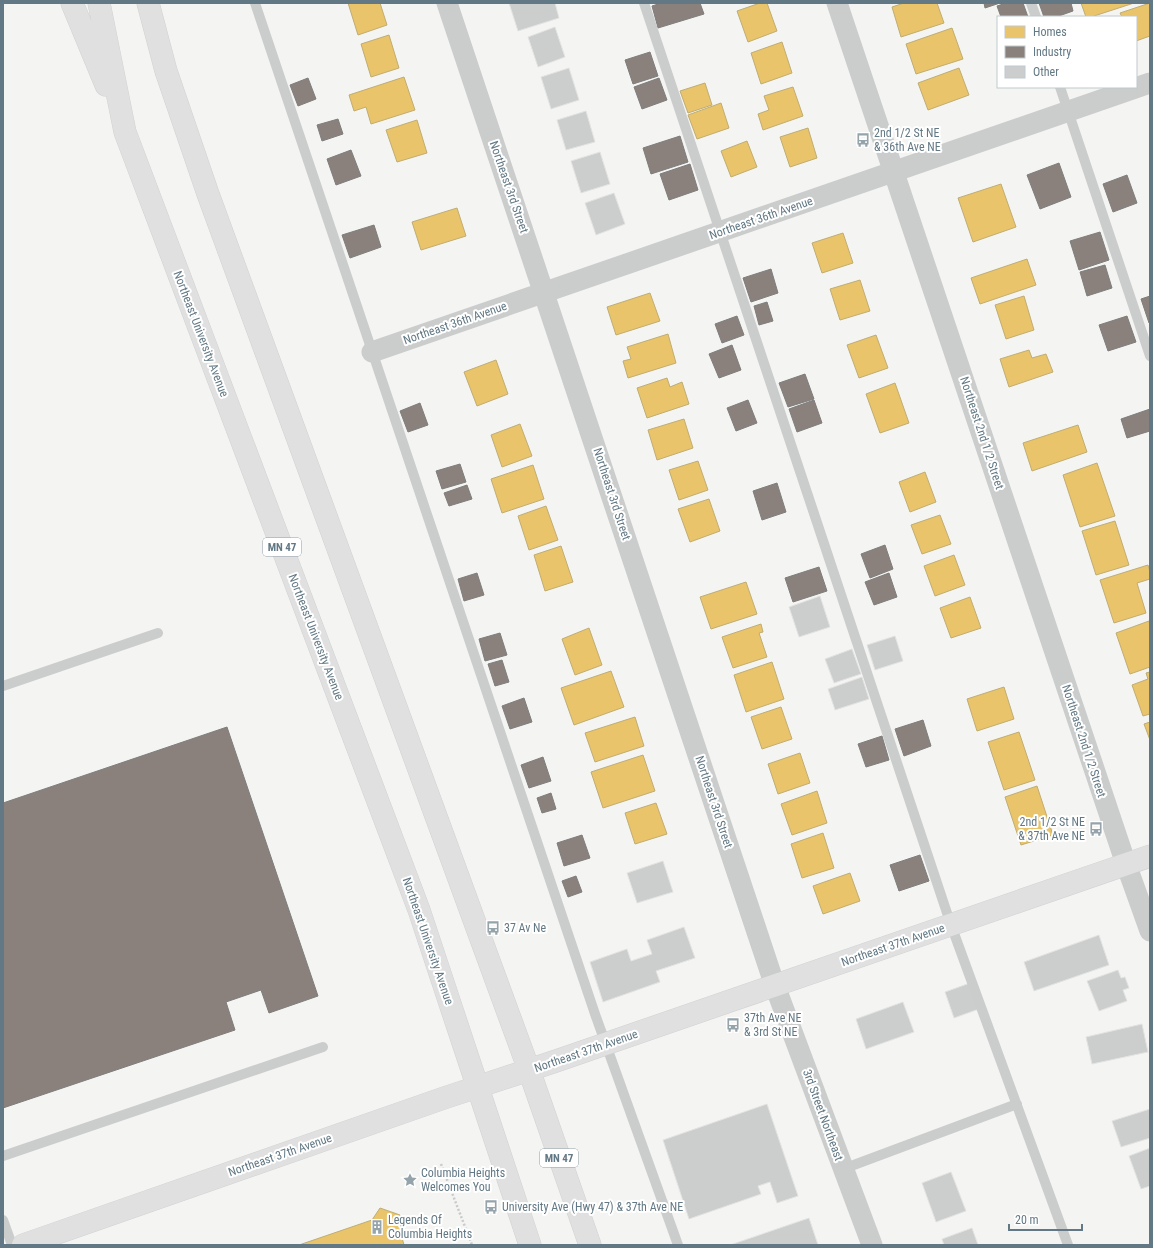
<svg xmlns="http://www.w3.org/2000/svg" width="1153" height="1248" font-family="'Roboto Condensed',sans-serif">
  <rect width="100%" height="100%" fill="#f4f4f2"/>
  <path fill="#e9c46a" stroke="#c0ad72" d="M348 3H380L387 25 358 35Z
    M760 3H767L777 31 748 42 737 11Z
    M904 3H937L944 23 901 37 892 7Z
    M1081 3H1134L1091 17H1086Z
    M1150 3V36L1136 41V17H1122L1120 13Z
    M952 28 963 59 916 74 906 44Z
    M389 35 399 68 371 77 361 44Z
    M782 42 792 73 761 84 751 53Z
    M959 68 969 95 928 110 918 83Z
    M404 77 415 110 371 124 366 107 354 111 349 95Z
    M705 83 712 105 688 113 680 91Z
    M793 87 803 116 763 130 758 114 769 110 764 96Z
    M721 103 729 128 697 139 688 115Z
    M417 120 427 153 397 162 386 130Z
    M808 128 817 158 790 167 780 137Z
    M747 141 757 167 731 177 721 151Z
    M1001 184 1016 227 973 242 958 198Z
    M457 208 466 236 421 250 412 222Z
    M843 233 853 263 822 273 812 243Z
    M1027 259 1036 285 980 304 971 278Z
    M860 280 870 311 840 320 830 289Z
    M650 293 660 321 616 335 607 307Z
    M1024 296 1034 330 1006 339 995 305Z
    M668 334 676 363 628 378 623 361 631 359 627 347Z
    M876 335 888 368 859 378 847 345Z
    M1029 350 1032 358 1046 354 1053 372 1009 387 1000 359Z
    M496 360 508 394 477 406 464 372Z
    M667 378 670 387 682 382 689 404 647 418 637 388Z
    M895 383 909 423 880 433 866 394Z
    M684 419 693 448 657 460 648 430Z
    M520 424 532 456 502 467 491 435Z
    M1078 425 1087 452 1032 471 1023 443Z
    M698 461 708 490 679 500 669 470Z
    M1097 463 1115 516 1080 527 1063 475Z
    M533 465 544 499 502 513 491 479Z
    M925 472 936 502 910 512 899 482Z
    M709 499 720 531 690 542 678 509Z
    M546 506 558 540 529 550 518 516Z
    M940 515 951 544 922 554 911 525Z
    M1115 521 1129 565 1096 575 1082 531Z
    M561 546 573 582 545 591 534 555Z
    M954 555 965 585 935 596 924 566Z
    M1148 565 1150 572V579L1137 583 1146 613 1114 623 1100 580Z
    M746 582 757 614 711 629 700 597Z
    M970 597 981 628 951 638 940 608Z
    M1149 621 1150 626V667L1130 674 1116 633Z
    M761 624 763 632 759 633 767 657 733 668 722 637Z
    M589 628 602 665 575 675 562 639Z
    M772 662 784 699 746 712 734 675Z
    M611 671 624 707 574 725 561 688Z
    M1150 672V714L1143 716 1132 685 1148 679 1146 673Z
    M1004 687 1014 719 977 731 967 699Z
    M781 707 792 739 762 749 751 717Z
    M635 717 644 746 595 762 585 733Z
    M1150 722V740L1144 724Z
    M1019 732 1035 780 1004 790 988 742Z
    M800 753 810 783 778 794 768 764Z
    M643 755 655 791 603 808 591 772Z
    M1037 786 1053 835 1021 845 1005 797Z
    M817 791 827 823 792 835 781 804Z
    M656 803 667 834 635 844 625 813Z
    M823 833 834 868 802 878 791 844Z
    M850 873 860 901 823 914 813 886Z
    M380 1208 400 1215 401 1234 404 1245H299L372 1220Z"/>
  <path fill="#8a817c" stroke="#7e7e7e" d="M661 3H700L704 14 658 28 652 6Z
    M984 3H1000L985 8Z
    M1006 3H1023L1028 17H1001L997 6Z
    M1039 3H1071L1073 11 1056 17H1044Z
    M650 52 658 76 633 84 625 60Z
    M308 78 316 99 298 106 290 85Z
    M659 78 667 100 642 109 634 87Z
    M338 119 343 134 322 141 317 125Z
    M680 136 688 162 651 174 643 148Z
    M351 150 361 176 336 185 327 159Z
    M1059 163 1071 197 1040 209 1027 175Z
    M690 164 698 190 669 200 660 174Z
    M1127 175 1137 203 1113 212 1103 184Z
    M374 225 381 247 350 258 342 235Z
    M1100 232 1109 260 1079 270 1070 241Z
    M1105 265 1112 288 1087 296 1080 272Z
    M771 269 778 293 751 302 743 278Z
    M1150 296V322L1149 323 1141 299Z
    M767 302 773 321 759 325 754 306Z
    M737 316 744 335 722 343 715 324Z
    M1127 316 1136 342 1108 351 1099 325Z
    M732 345 741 370 719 378 709 354Z
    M805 374 814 399 788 407 779 383Z
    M748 400 757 423 736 431 727 408Z
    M814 400 822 423 797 432 789 409Z
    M420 403 428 425 408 432 400 411Z
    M1150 409V431L1127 438 1121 419Z
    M460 464 466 482 442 489 436 471Z
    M777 483 786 512 762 520 753 491Z
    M467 485 472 499 449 506 444 493Z
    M885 545 893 569 870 578 861 554Z
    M819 567 827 591 793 602 785 578Z
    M477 573 484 595 464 601 458 579Z
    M889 573 897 597 874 605 865 582Z
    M500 633 507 655 485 661 479 639Z
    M502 660 509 682 495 686 488 664Z
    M524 698 532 722 510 729 502 706Z
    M923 720 931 746 904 756 895 729Z
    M227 727 318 996 269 1013 261 990 226 1002 235 1030 3 1108V803Z
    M882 736 889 760 866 767 858 744Z
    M543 757 551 781 529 788 521 765Z
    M551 793 556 809 542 813 537 798Z
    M582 835 590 858 564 866 557 843Z
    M920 855 929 881 899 891 890 865Z
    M576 876 582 892 568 897 562 881Z"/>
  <path fill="#cccece" stroke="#e3e3e2" d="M509 3H555L559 18 518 31Z
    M555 27 565 57 538 67 528 37Z
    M569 68 579 100 551 109 541 77Z
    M586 111 595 142 566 150 557 120Z
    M600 152 610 184 581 193 571 161Z
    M614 193 625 224 596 235 585 203Z
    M820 596 830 627 799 637 789 607Z
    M895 636 903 661 875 670 867 645Z
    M852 649 861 674 834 683 825 659Z
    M862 677 869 699 835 710 828 689Z
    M663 861 673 892 637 903 627 873Z
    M684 927 695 958 656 971 660 982 603 1002 590 962 627 949 631 961 652 954 647 940Z
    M1099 935 1109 965 1034 991 1024 962Z
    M1118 970 1121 978 1125 977 1129 988 1123 990 1127 1001 1099 1011 1087 981Z
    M970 983 979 1009 954 1018 945 992Z
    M903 1002 914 1032 866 1049 856 1019Z
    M1142 1024 1148 1052 1092 1064 1086 1037Z
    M767 1104 798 1196 777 1203 770 1182 758 1186 761 1194 689 1219 663 1140Z
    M1150 1109V1138L1121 1147 1112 1121Z
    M1150 1148V1186L1141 1189 1129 1156Z
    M951 1172 966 1211 936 1222 922 1183Z
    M809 1218 818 1245H730Z
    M972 1228 978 1245H944L942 1239Z"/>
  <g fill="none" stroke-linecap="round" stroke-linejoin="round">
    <defs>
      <path id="secondary" d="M23 1245 444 1098 556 1061 1150 856"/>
      <path id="primary" d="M72 3 106 85
        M99 3 125 132 419 910 530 1245
        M148 3 166 71 208 194 529 1070 590 1245"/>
    </defs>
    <use href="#secondary" stroke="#d0d2d2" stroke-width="23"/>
    <use href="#primary" stroke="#d1d2d1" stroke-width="23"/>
    <path stroke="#cacacb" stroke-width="2.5" stroke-dasharray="2 2" stroke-linecap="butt" d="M441 1164 472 1245"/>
    <path stroke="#cbcdcd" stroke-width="10" d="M255 3 595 1014 678 1245
      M644 3 951 925 1068 1245
      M1031 3 1036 17
      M1060 87 1150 356
      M3 686 158 633
      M3 1156 323 1047
      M843 1169 1017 1104
      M3 1220 12 1245"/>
    <path stroke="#cbcdcd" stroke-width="21" d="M447 3 775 986 872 1245
      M837 3 1126 864 1150 931
      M372 352 1150 83"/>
    <use href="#secondary" stroke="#e0e0e0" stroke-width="22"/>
    <use href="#primary" stroke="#e0e0e0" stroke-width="22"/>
  </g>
  <defs>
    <symbol id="bus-bare" viewBox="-9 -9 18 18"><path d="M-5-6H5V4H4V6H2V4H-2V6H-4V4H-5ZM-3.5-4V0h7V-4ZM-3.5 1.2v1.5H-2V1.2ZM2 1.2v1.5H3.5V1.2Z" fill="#95a3aa" stroke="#fff" stroke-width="2.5" paint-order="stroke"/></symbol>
    <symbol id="sight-bare" viewBox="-9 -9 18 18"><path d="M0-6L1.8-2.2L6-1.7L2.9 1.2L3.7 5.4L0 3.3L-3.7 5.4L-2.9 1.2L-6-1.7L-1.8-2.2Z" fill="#95a3aa" stroke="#fff" stroke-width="2.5" paint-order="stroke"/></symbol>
    <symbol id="building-bare" viewBox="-9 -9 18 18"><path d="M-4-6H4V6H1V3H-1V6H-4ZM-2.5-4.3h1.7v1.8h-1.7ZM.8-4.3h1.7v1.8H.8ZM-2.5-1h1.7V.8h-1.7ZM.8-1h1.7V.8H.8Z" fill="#95a3aa" stroke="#fff" stroke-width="2.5" paint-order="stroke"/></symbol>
  </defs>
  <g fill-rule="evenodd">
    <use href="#bus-bare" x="853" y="130" width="20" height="20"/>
    <use href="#bus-bare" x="1086" y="819" width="20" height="20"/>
    <use href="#bus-bare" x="483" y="918" width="20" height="20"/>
    <use href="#bus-bare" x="723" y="1015" width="20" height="20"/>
    <use href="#sight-bare" x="400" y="1170" width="20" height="20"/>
    <use href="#bus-bare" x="481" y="1197" width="20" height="20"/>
    <use href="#building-bare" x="367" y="1217" width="20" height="20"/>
  </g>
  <g text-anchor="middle" stroke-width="4" stroke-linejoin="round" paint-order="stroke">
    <g fill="#fff" stroke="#91a0a9" stroke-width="1">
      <rect x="263" y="538" width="38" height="18" rx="3"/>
      <rect x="540" y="1149" width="38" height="18" rx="3"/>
    </g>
    <g font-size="11" font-weight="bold" fill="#627884">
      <text x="282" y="551">MN 47</text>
      <text x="559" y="1162">MN 47</text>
    </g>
    <g font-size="12" fill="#627884" stroke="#fff" text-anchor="start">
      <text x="874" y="137">2nd 1/2 St NE<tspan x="874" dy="14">&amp; 36th Ave NE</tspan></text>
      <text x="1085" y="826" text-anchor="end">2nd 1/2 St NE<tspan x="1085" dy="14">&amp; 37th Ave NE</tspan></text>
      <text x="504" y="932">37 Av Ne</text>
      <text x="744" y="1022">37th Ave NE<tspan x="744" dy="14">&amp; 3rd St NE</tspan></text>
      <text x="421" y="1177">Columbia Heights<tspan x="421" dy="14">Welcomes You</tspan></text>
      <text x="502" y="1211">University Ave (Hwy 47) &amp; 37th Ave NE</text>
      <text x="388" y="1224">Legends Of<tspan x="388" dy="14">Columbia Heights</tspan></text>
    </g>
    <g font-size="12" fill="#627884" stroke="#fff">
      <text transform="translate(509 187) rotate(71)" y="4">Northeast 3rd Street</text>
      <text transform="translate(761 218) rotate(-19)" y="4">Northeast 36th Avenue</text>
      <text transform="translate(455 323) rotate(-19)" y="4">Northeast 36th Avenue</text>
      <text transform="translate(201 334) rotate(69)" y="4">Northeast University Avenue</text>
      <text transform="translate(982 433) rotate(72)" y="4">Northeast 2nd 1/2 Street</text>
      <text transform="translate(612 494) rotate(72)" y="4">Northeast 3rd Street</text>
      <text transform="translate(316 637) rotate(69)" y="4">Northeast University Avenue</text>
      <text transform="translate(1084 741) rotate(72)" y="4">Northeast 2nd 1/2 Street</text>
      <text transform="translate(714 802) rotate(72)" y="4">Northeast 3rd Street</text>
      <text transform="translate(428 941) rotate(71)" y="4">Northeast University Avenue</text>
      <text transform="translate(893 945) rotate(-19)" y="4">Northeast 37th Avenue</text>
      <text transform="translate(586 1051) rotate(-19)" y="4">Northeast 37th Avenue</text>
      <text transform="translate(823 1115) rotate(70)" y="4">3rd Street Northeast</text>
      <text transform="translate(280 1155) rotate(-19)" y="4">Northeast 37th Avenue</text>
    </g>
  </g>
  <rect width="1153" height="1248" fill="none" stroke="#627884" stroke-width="8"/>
  <rect x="997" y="16" width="140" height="72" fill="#ffffff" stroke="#c0c9ce"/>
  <rect x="1005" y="26" width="20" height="12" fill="#e9c46a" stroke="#c0c9ce"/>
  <text x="1033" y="36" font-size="12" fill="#627884">Homes</text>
  <rect x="1005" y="46" width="20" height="12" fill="#8a817c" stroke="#c0c9ce"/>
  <text x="1033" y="56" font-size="12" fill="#627884">Industry</text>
  <rect x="1005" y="66" width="20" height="12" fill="#cccece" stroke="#c0c9ce"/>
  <text x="1033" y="76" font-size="12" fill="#627884">Other</text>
  <path d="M1009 1224v6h73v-6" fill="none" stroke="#627884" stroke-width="2"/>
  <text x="1015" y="1224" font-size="12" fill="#627884" stroke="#ffffff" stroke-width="3" paint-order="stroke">20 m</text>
</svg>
